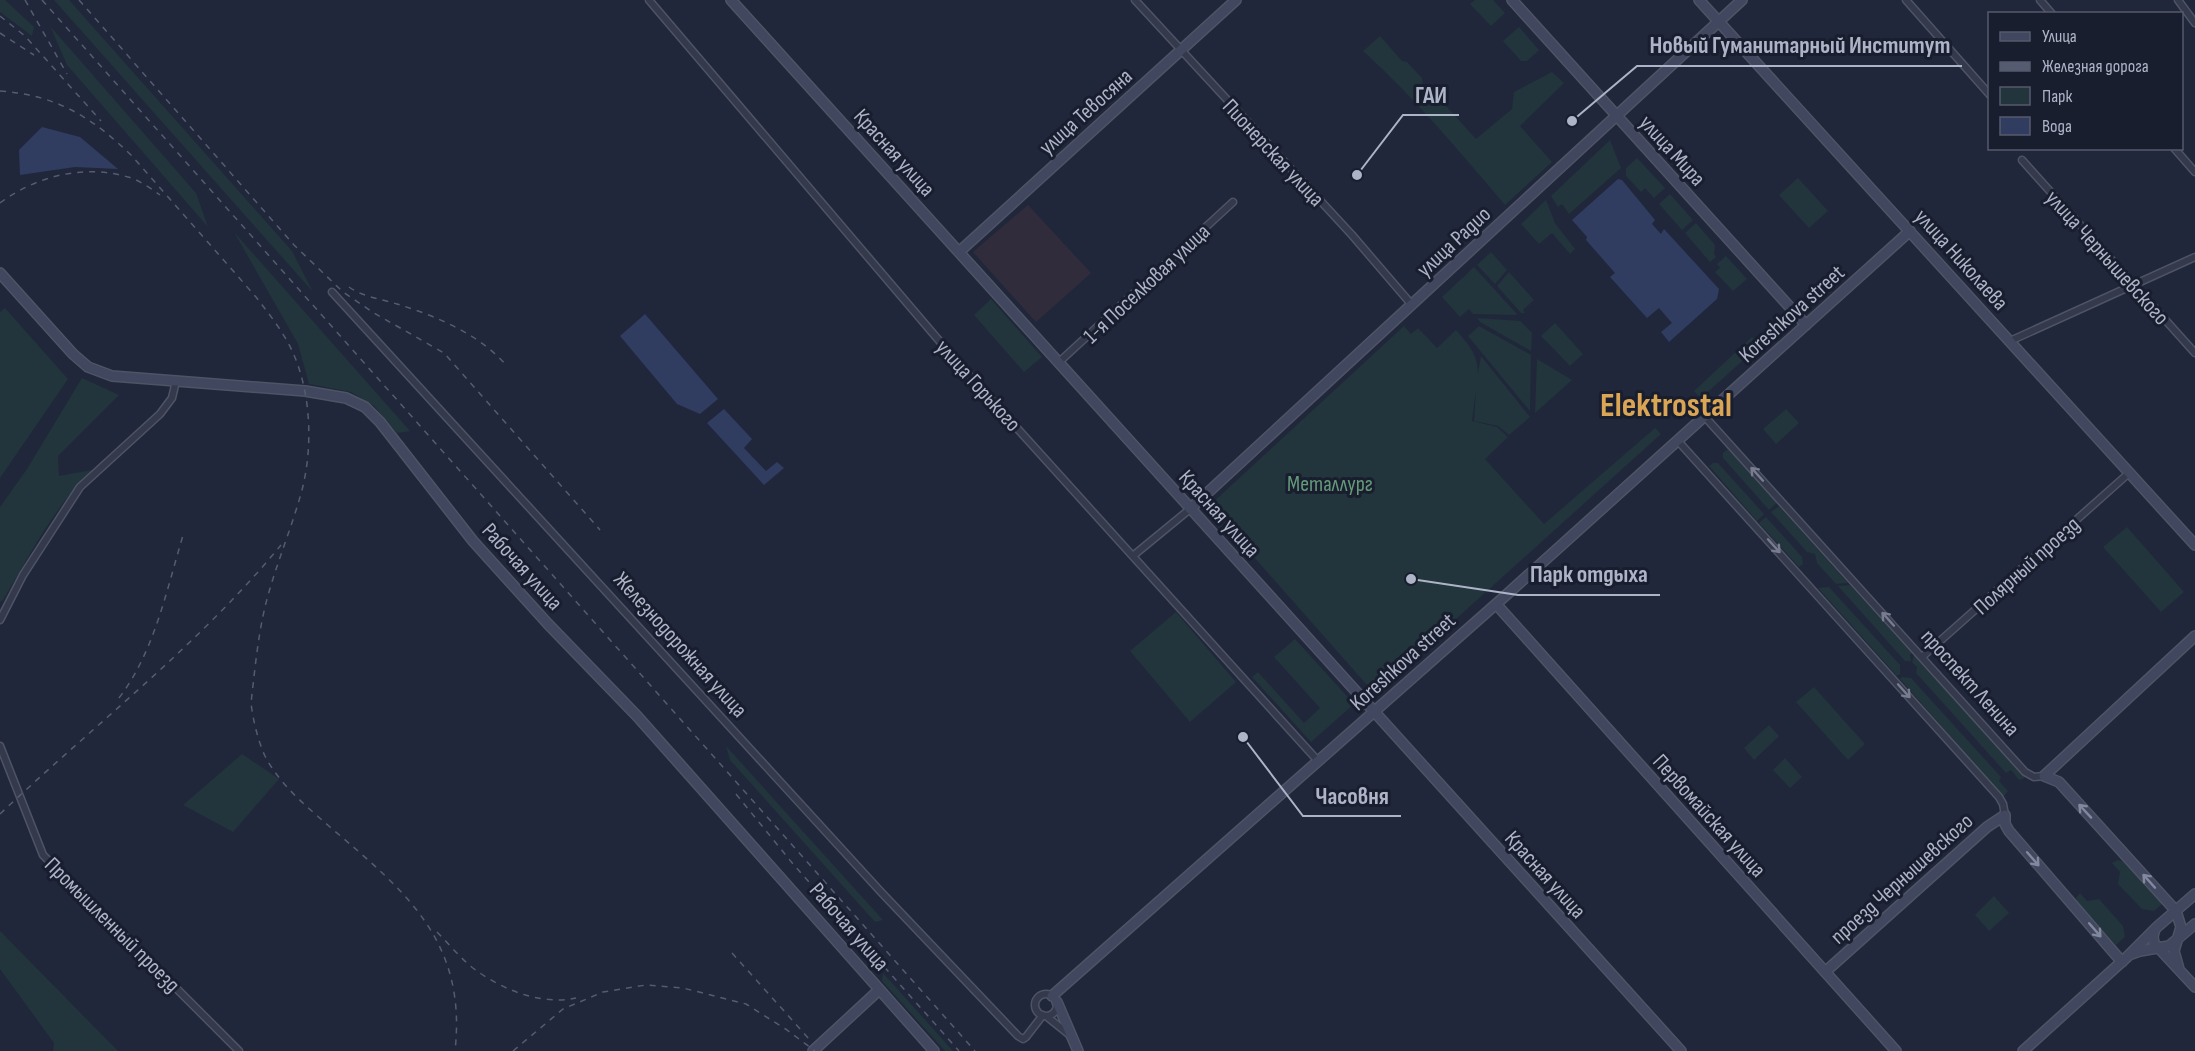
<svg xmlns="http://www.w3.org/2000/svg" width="2195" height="1051" font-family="'Sofia Sans Condensed',sans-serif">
  <rect width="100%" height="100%" fill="#20273a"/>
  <path fill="#312c3b" d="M1028 205 1091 273 1036 322 973 252Z"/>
  <path fill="#22343c" d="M0 0H5L34 27 32 36 0 12Z
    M54 0H69L292 251 313 292Z
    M1475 0H1493L1505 13 1491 26 1470 4Z
    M50 26 196 193 208 227 67 65Z
    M1519 27 1539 50 1527 61H1521L1503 41Z
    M1380 36 1402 61 1407 62 1422 78 1424 95 1430 102 1438 97 1476 139 1512 109 1514 92 1552 72 1564 83 1520 126 1552 162 1505 205C1460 152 1415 98 1363 51Z
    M1610 140 1621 168 1569 214 1562 204 1558 207 1551 196Z
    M1637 158 1665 188 1654 198 1645 188 1641 192 1626 176V168Z
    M1798 178 1828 211 1809 228 1779 195Z
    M1670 194 1693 220 1682 230 1659 204Z
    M1546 200 1555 223 1575 249 1570 254 1552 233 1539 244 1521 224Z
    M1696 223 1715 245 1714 254 1716 257 1710 262 1685 233Z
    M234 232 410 431 397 433 374 406 351 392 309 384 298 344Z
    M1491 252 1507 270 1495 284 1477 265Z
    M1726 256 1747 279 1733 291 1715 272 1720 268 1717 264Z
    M1474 267 1517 314 1516 315 1473 314 1469 309 1460 317 1442 297Z
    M1509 272 1534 300 1523 310 1525 313H1521L1497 286Z
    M991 299 1042 357 1024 372 974 315Z
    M5 308 68 379 0 478V312Z
    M1477 318 1520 321 1532 333 1531 351 1480 322Z
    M1555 323 1583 354 1570 366 1541 336Z
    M1404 326 1411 334 1418 328 1437 348 1456 330C1468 344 1478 354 1478 373L1481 356 1530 417 1509 435 1498 426 1474 421 1476 390 1472 421 1497 427 1508 437 1485 459 1544 524 1655 428 1661 434 1374 693 1209 506Z
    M1479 326 1531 355 1530 411 1468 336Z
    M1752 337 1760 345 1701 398 1694 391Z
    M1537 359 1572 380 1535 413Z
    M82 378 119 395 58 456 59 476 92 470C54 507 30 555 3 600L0 602V507L27 469Z
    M1786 409 1799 423 1776 444 1763 429Z
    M1728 449 1777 503 1769 510 1723 458V453Z
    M1713 463H1718L1764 514 1757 521 1709 466Z
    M1779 506 1848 583 1836 584 1817 563 1815 554 1807 552 1771 512Z
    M1766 517 1802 557 1803 564 1799 567 1759 523Z
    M2127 527 2184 592 2161 612 2103 547Z
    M1850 585 1912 653 1910 655 1911 661H1905L1838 586Z
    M1829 587 1900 665V674L1897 676 1818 588Z
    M1176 612 1236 682 1190 722 1130 651Z
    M1295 639 1354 704 1311 742 1252 677 1258 672 1304 723 1320 708 1274 657Z
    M1914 655 2025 778 2019 780 2011 770 2006 773 1916 673 1917 667 1912 662Z
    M1902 677 1911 678 2001 777 1999 781 2008 791 2003 797 1900 679Z
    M1814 687 1865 744 1848 760 1796 702Z
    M1769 725 1779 736 1754 760 1744 748Z
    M726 746 883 920 875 922 730 760Z
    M242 754 279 779 233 832 183 805Z
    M1785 758 1802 777 1790 788 1773 770Z
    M2118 860 2124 861 2161 902 2162 904 2154 911 2142 909 2118 884 2120 872 2112 863Z
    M2080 893 2087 901 2099 899 2123 926 2125 937 2116 945 2078 904 2076 898Z
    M1994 896 2009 913 1989 931 1975 915Z
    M0 931 118 1051H53L54 1043 0 969Z
    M883 973 953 1051H945L882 981Z"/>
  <path fill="#313c61" d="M42 127 80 137 118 169 75 167 20 175 19 150Z
    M1618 179 1622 180 1655 220 1652 224 1661 234 1664 229 1719 289 1717 299 1669 342 1661 332 1672 323 1659 308 1647 318 1610 277 1615 273 1586 240 1587 237 1572 220Z
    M645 314 718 399 700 414 677 404 620 336Z
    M724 409 752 439 744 448 766 471 777 462 784 468 764 485 707 423Z"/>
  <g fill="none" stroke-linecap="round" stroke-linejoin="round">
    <defs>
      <path id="street" d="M649 0 959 364 1318 761
        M1135 0 1352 235 1412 305
        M1906 0 1990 95
        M2040 0 2052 14
        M2178 0 2195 23
        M2174 148 2195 172
        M2022 160 2195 353
        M332 292 881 892 1018 1036 1023 1039 1026 1037 1043 1015
        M2010 341 2195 257
        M1058 363 1233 202
        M1705 417 2025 772 2034 777 2044 776
        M1678 441 1999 797 2003 804 2005 815
        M1134 555 1190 509
        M0 620 23 575 80 487 160 414 172 398 176 381
        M1922 657 2129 473
        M0 746 43 855 239 1051
        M1035 1005a11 11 0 1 1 22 0a11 11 0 1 1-22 0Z
        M1046 1016 1071 1036"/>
      <path id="secondary" d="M731 0 1681 1051
        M1512 0 1806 325
        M1699 0 2195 545
        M959 252 1236 0
        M0 273 73 354 88 367 112 376 305 391 346 398 365 407 380 422 473 541 548 624 637 716 934 1051
        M1190 509 1742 0
        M1496 604 1896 1051
        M2005 815V824L2009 831 2122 962
        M2155 929 2153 936 2154 943 2195 987
        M2132 954 2140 951 2169 946 2195 924
        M2179 969 2174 951 2181 927 2176 911 2059 782 2044 776 2195 636
        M1825 972 1987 827 2005 815
        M1052 996 1504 597 1910 231
        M1057 1002 1078 1051
        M813 1051 879 990
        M2023 1051 2127 957 2157 927 2195 894"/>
    </defs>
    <use href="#street" stroke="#4e5465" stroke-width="9"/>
    <use href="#secondary" stroke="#4e5465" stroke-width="12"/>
    <use href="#street" stroke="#34394b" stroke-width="6"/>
    <use href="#secondary" stroke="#41475e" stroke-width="9"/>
    <path stroke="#555c72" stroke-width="1.5" stroke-dasharray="6 6" stroke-linecap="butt" d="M25 0 67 74
      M42 0 975 1051
      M79 0 294 245 343 292 374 313 444 353 600 530
      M0 16 25 36 101 121
      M0 33 34 55
      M0 91C57 95 93 118 132 156L256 297C270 315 285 334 294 355 311 395 313 447 302 490 292 527 277 562 267 599 258 633 255 669 251 703 253 720 258 741 265 756 280 785 306 806 330 827 406 892 467 941 455 1051
      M0 203C36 176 84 164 128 177 139 180 150 188 160 195
      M349 287C363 297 381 299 397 304 436 316 479 334 506 365
      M119 698C155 651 167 588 184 532
      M736 794 793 864 959 1051
      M0 814C94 725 199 645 281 545
      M437 932C450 945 464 963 480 973 508 992 543 1005 576 998
      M732 953 810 1040
      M513 1051 563 1009 603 992 646 985 683 988 746 1004 787 1030 815 1051"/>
  </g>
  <defs><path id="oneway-shaft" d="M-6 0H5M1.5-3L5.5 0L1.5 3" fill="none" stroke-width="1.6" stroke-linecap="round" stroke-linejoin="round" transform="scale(1.5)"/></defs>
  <g stroke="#777d8f">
    <use href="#oneway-shaft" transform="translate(1757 474) rotate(-132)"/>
    <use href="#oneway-shaft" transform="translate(1774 546) rotate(48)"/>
    <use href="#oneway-shaft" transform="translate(1888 619) rotate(-132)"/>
    <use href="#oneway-shaft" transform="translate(1904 691) rotate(48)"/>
  </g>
  <g stroke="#82889d">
    <use href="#oneway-shaft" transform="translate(2085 811) rotate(-133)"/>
    <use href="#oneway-shaft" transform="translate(2033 859) rotate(49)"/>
    <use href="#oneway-shaft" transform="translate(2149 881) rotate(-132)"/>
    <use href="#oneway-shaft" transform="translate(2095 930) rotate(49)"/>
  </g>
  <g text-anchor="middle" stroke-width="6" stroke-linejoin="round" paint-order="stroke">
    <g font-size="22" fill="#aeb4c7" stroke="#191e2f">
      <text transform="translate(1085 111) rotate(-42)" y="8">улица Тевосяна</text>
      <text transform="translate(1673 150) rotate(48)" y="8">улица Мира</text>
      <text transform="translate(895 152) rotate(48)" y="8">Красная улица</text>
      <text transform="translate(1274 152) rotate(47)" y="8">Пионерская улица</text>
      <text transform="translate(1453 241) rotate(-43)" y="8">улица Радио</text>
      <text transform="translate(2108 257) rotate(48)" y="8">улица Чернышевского</text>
      <text transform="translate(1962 259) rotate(48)" y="8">улица Николаева</text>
      <text transform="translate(1146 283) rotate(-43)" y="8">1-я Поселковая улица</text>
      <text transform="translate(1791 313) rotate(-42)" y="8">Koreshkova street</text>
      <text transform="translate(979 385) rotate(48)" y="8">улица Горького</text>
      <text transform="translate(1220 513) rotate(48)" y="8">Красная улица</text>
      <text transform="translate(2026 565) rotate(-42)" y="8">Полярный проезд</text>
      <text transform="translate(523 566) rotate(48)" y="8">Рабочая улица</text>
      <text transform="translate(681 644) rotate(48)" y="8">Железнодорожная улица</text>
      <text transform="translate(1402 661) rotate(-42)" y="8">Koreshkova street</text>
      <text transform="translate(1971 682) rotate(48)" y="8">проспект Ленина</text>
      <text transform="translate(1710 815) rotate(48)" y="8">Первомайская улица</text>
      <text transform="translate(1546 874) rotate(48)" y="8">Красная улица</text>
      <text transform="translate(1901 878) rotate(-42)" y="8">проезд Чернышевского</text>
      <text transform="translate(113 924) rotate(45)" y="8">Промышленный проезд</text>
      <text transform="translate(850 926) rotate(49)" y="8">Рабочая улица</text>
    </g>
    <g font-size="22" fill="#649979" stroke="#191e2f">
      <text x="1330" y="491">Металлург</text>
    </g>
    <g font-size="34" font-weight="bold" fill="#daa656" stroke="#191e2f">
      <text x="1666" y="416">Elektrostal</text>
    </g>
  </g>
  <path fill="none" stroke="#aeb4c7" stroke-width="2" d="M1572 121L1637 66H1962M1357 175L1403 115H1459M1411 579L1518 595H1660M1243 737L1303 816H1401"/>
  <g fill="#aeb4c7" stroke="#191e2f" stroke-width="2">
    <circle cx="1572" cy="121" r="6"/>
    <circle cx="1357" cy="175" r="6"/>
    <circle cx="1411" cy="579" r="6"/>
    <circle cx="1243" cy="737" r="6"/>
  </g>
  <g font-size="24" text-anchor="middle" font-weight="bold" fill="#aeb4c7" stroke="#191e2f" stroke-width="6" stroke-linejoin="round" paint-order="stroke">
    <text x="1800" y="53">Новый Гуманитарный Институт</text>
    <text x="1431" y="103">ГАИ</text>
    <text x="1589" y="582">Парк отдыха</text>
    <text x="1352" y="804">Часовня</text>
  </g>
  <rect x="1988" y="12" width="195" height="138" fill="#191e2f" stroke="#555a6c" stroke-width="1.5"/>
  <rect x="2000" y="32" width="30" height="9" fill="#41475e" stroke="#555a6c" stroke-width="1.5"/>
  <text x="2042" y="42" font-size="18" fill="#aeb4c7">Улица</text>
  <rect x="2000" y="62" width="30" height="9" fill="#555c72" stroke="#555a6c" stroke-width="1.5"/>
  <text x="2042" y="72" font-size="18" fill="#aeb4c7">Железная дорога</text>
  <rect x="2000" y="87" width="30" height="18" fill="#22343c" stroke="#555a6c" stroke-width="1.5"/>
  <text x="2042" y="102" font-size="18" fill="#aeb4c7">Парк</text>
  <rect x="2000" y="117" width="30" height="18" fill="#313c61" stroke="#555a6c" stroke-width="1.5"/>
  <text x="2042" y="132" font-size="18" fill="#aeb4c7">Вода</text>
</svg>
